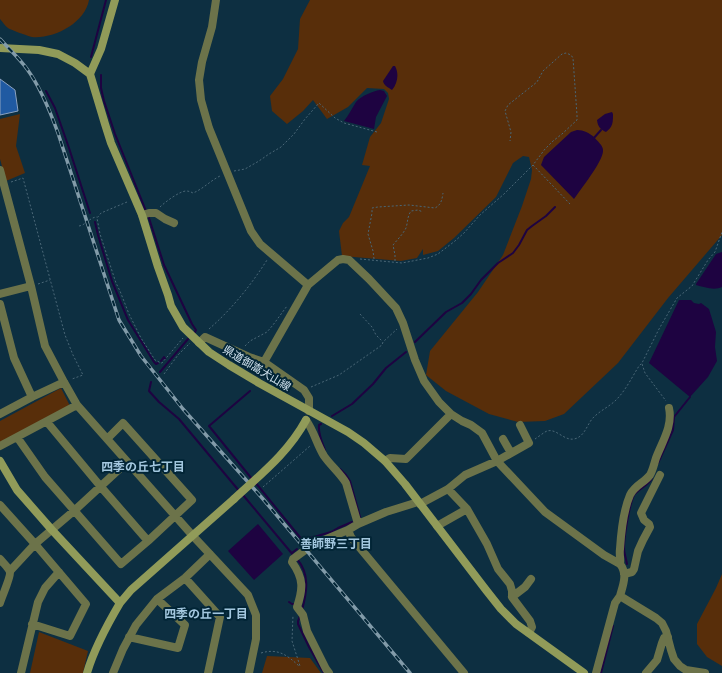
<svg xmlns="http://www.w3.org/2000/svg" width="722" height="673" font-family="Ubuntu,'Noto Sans JP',sans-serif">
  <rect width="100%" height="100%" fill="#0d2f41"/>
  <path fill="#582e0a" d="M0 0H89C85 23 54 39 32 37 28 36 11 30 8 28 5 26 3 22 0 19Z
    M310 0H722V235L668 298 618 363 564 414 545 421 518 422 489 414 446 391 426 375 430 351 478 292 503 255 522 206 531 179 532 170 529 157 523 156 513 163 496 197 454 238 438 251 423 255V249L417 258 401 261 342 256 339 231 343 223 349 217 370 166 362 165 370 137 381 123 389 99 388 93 384 89 367 88 348 107 327 119 313 100 303 111 287 124 272 111 270 96 283 79 298 49 300 19Z
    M20 114 16 146 25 173 6 181 0 159V119Z
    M61 388 70 406 0 444V421Z
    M722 574V666L707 657 697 644V624L716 588Z
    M39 632 88 651 83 673H30Z
    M267 656 310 658 321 673H262Z"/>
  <path fill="#1e0341" d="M393 66H395C399 73 398 83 392 90 388 87 384 86 383 81Z
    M380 90 384 91 387 96 376 117 374 129 344 121C349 115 352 108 356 102 361 96 373 91 380 90Z
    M612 112 613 114C613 122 613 127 606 132 600 129 598 127 597 120L605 114Z
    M577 130C584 130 589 133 594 137 597 141 603 145 603 150 604 160 580 190 574 199L541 165 544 157 571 132Z
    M722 252V287C714 291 704 287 696 285V284L716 254Z
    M679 300H691L694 303 699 304 701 303 709 309 716 332 715 347 717 361 708 377 690 397 649 363Z
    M258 524 283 554 254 580 228 551Z"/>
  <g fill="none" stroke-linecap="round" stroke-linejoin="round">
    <path stroke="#1e0341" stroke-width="2" d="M91 57 106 0
      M101 75V88L104 101 115 134 146 211
      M46 91 55 108 69 148 90 213
      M593 139 601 130
      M148 215 164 265 192 324 196 330 195 332
      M95 222 98 235 112 281 128 320 154 362 156 364 158 363
      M415 342 446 312 462 303 471 294 481 280 498 263 513 253 519 245 527 230 532 226 546 216 555 207
      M161 361 164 357 165 359
      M160 372 188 339
      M151 382 149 391 159 402 179 419 240 492
      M250 391 209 426 252 479
      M332 416 352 404 373 384 386 368 406 352
      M321 424 319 425C318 434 322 442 325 450
      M658 463 673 430 674 417 690 397
      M340 469 346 475 350 481 360 517
      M255 482 303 541 307 539 309 543 304 544
      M243 495 294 556
      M307 539 331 532 338 528 352 522
      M292 553 297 549
      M297 559C310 574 307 592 302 610
      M627 564C626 558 624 553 624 548 624 537 629 505 634 495 639 488 648 486 652 478
      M289 602 292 604H295
      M300 616 298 621V624L309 647 324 673
      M601 673 613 626"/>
  </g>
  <path fill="#205aa2" stroke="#8ba1bf" d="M0 79 15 90 18 111 0 115Z"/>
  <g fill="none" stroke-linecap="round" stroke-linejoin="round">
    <path stroke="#4a6777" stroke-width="1" stroke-dasharray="2 2" stroke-linecap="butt" d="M533 165 570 204
      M234 171 245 169 259 161 269 154 281 147 294 134 305 119 319 103 335 118 344 123 377 132
      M11 182 23 178 65 335 73 355 83 375 72 379
      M127 202 101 213 97 218 100 234 116 283 120 291 129 314 141 338 155 360 161 363H162L183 338
      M160 207C165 202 180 191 186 191 189 191 191 192 193 193 203 189 210 181 220 176
      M79 226C86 225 90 217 97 217
      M360 259 402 263 428 258 438 254 455 241 464 233 480 215 504 194 533 165 545 149 553 141 562 134 577 120V115L573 58 571 55 566 53 562 54 543 71 537 82 508 105 505 111 511 132 510 141
      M374 259 373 251 368 234 372 213V208L378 207 409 205 435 208C441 205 442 200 443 193
      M395 261V255L393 245C398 239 403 234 406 228 408 222 407 217 411 211L418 210 423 212
      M38 284 50 280
      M360 314 372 327 376 335 382 341
      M209 329C232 309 251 285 267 260
      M245 346 250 341 267 332 273 325 287 306
      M642 364 645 373 666 401
      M164 374 178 355 190 343
      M311 387 339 375 382 345 383 342 397 329
      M535 439C538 437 542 434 545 432 555 426 563 441 574 439 584 437 586 427 592 419 599 411 609 407 616 400 626 390 632 377 639 366L642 363 659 329 677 298 692 286 708 260 715 252 722 232
      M263 487 310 446
      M261 653C278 648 287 655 299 666H300L292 641 293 615"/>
    <path stroke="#6c734a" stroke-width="8" d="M216 0 212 27 202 62 199 80 201 100 209 128 251 231 260 244 308 285
      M0 170 31 286 45 346 64 382 77 405 193 536 248 595 256 615V639L249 673
      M142 215 149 213H156L165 219 174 223
      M0 294 31 286
      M0 304 14 358 32 397
      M199 343 205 337 249 357 264 362
      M309 411V398L304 390 264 362 308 285 338 260 343 259 349 260 369 279 396 308 403 323 415 360 424 381 439 402 451 414 462 421 471 425 482 433 497 461 545 512 604 555 620 564C628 574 623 585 620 596L656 618 662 623 666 631 671 650 674 659 680 666 686 670 705 673
      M0 414 32 397 64 382
      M306 420C314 431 317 445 324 456 331 466 340 473 346 483L358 524
      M47 422 101 487 148 541
      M17 437 45 477 121 564 148 541 192 500 123 423 107 439
      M503 439 511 453
      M0 446 77 405
      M385 461 390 458 406 459 451 414
      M448 489 467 509 487 544 498 569 510 584 512 591V597L530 621 532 627 529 633
      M420 504 448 489 465 475 497 461 529 443 520 425
      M0 505 35 544 86 604 70 636 32 624
      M437 526 467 509
      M348 530 351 537 355 542 464 673
      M0 559C3 563 9 568 10 572 11 577 2 596 0 603
      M620 564C621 559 619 555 620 549 621 533 624 509 630 495 635 485 644 483 650 475 653 470 654 464 656 458 662 442 673 426 669 408
      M10 571 35 544 75 510 127 462
      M624 574 632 572 634 569 638 551 643 540 650 527 649 524 644 520 641 513 660 475
      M185 578 220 617 208 673
      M512 597 525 587 531 579
      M129 637 178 648 185 625 157 599
      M21 673 38 602 45 588 59 572
      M113 673 123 649 136 625 157 599 185 578 210 554
      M329 673 326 669 307 631 303 615 297 607C303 589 304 579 292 562L293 559 312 545 348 530 358 524 386 512 418 502
      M596 673 615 603 620 596
      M646 673 657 660 662 643 664 638 668 637"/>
    <path stroke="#919b59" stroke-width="8" d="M0 48 39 50 58 54 75 63 90 74 105 124 111 143 142 215 158 267 168 295 171 306 183 327 209 352 229 365 259 383 348 432 364 443 385 461 405 484 486 590 501 609 516 624 584 673
      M90 74 101 49 115 0
      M0 461 17 490 52 530 120 603 131 590 234 499
      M87 673C94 649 107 625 120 603"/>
    <defs>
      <path id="rail" d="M0 39C9 49 19 58 27 69 41 88 50 111 58 133L119 320 141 356 183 409 263 499 410 673"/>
    </defs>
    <use href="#rail" stroke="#829ba9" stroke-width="3.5"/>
    <use href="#rail" stroke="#022536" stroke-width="2" stroke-dasharray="6" stroke-linecap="butt"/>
    <path stroke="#919b59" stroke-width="8" d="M234 499C261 474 288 453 306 420"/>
  </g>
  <g text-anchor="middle" stroke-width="4" stroke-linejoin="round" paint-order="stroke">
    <g font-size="11" fill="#d2e4f0" stroke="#022536">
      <text transform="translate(257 368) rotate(31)" y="4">県道御嵩犬山線</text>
    </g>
    <g font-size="12" font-weight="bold" fill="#a3c7df" stroke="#022536">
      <text x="143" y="471">四季の丘七丁目</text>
      <text x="336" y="548">善師野三丁目</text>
      <text x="206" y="618">四季の丘一丁目</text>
    </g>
  </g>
</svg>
